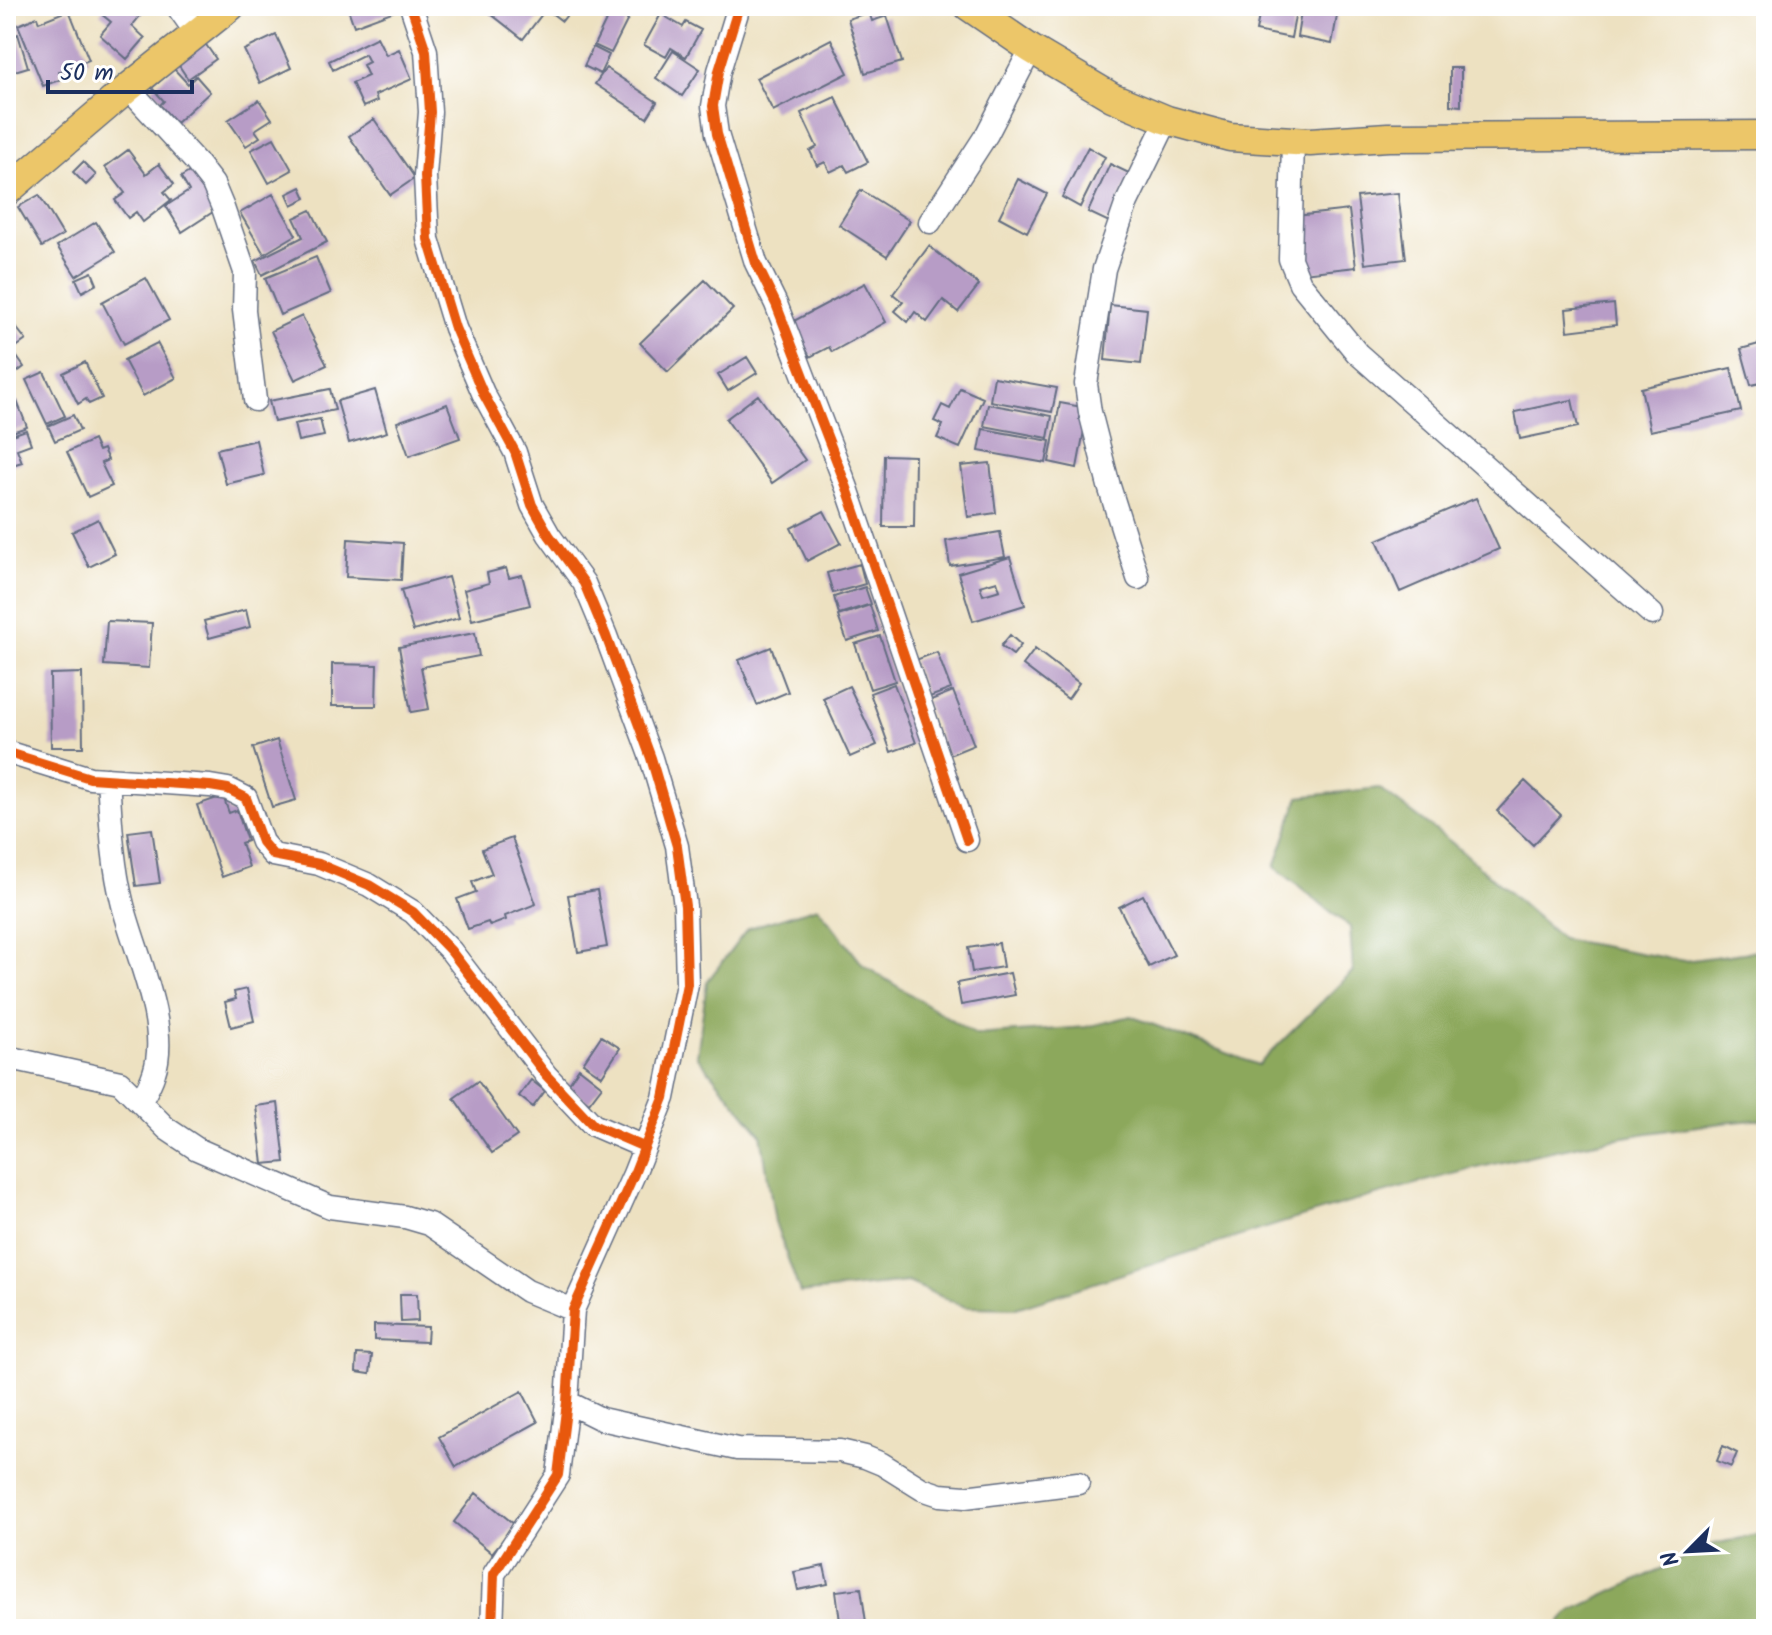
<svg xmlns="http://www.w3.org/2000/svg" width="1772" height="1635" font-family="Kalam,sans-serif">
  <rect width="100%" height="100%" fill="#fff"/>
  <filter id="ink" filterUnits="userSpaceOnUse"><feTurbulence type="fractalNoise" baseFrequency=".0125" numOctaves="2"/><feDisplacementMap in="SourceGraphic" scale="16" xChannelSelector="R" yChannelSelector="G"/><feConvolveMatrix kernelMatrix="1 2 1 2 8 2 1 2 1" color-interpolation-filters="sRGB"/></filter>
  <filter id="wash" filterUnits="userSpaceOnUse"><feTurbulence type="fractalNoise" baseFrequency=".006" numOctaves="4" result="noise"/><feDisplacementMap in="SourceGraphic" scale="32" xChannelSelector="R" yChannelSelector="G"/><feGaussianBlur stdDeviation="1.8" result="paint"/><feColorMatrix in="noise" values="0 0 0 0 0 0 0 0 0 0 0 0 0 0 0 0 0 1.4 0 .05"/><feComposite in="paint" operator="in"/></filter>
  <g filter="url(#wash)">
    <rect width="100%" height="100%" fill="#ede1c1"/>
    <path fill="#8ca85b" stroke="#546c5c" stroke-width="2" d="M1379 788 1451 842 1562 939 1684 961 1766 950V1119C1508 1139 1261 1231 1016 1308L965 1307 908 1282 800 1293 775 1222 761 1134 697 1056 707 982 748 928 818 907 863 965 976 1035 1086 1027 1131 1016 1258 1065 1353 971 1350 927 1275 867 1299 797Z
      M1766 1533V1629H1554L1571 1611 1714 1544Z"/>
    <g id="blocks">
      <path fill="#b79cc6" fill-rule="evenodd" d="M106 6H148L132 26 145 38 127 59 100 35 111 22 100 13Z
        M347 6H399L400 9 354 26Z
        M497 6H574L562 21 546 9 523 39 491 14Z
        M613 6 631 13 611 53 594 45Z
        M1261 6H1297L1291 38 1256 31Z
        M1302 6 1338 10 1332 44 1297 37Z
        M69 10 89 60 59 72 62 79 43 86 18 25 37 17 39 22Z
        M869 12 872 21 887 16 902 62 865 73 848 19Z
        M661 14 683 27 686 22 701 30 686 57 671 48 666 57 644 45Z
        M18 34 28 67 8 73 6 38Z
        M276 35 291 68 260 83 244 50Z
        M377 37 386 55 399 49 412 79 375 95 377 101 363 107 352 83 368 76 363 65 369 62 365 54 333 70 329 61Z
        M831 39 848 73 773 111 756 78Z
        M204 42 216 59 188 79 176 61Z
        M593 47 609 55 600 74 584 66Z
        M673 51 700 69 682 96 656 78Z
        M606 68 657 102 647 118 595 84Z
        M1450 68H1461V106L1450 105Z
        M174 69 188 84 196 76 210 92 176 123 160 105 164 101 152 88Z
        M835 97 868 162 848 172 844 165 830 172 825 162 817 166 810 151 817 147 801 113Z
        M259 100 272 119 255 130 260 137 246 146 228 120Z
        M374 119 415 178 390 195 349 136Z
        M274 138 292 170 269 183 251 150Z
        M1088 147 1105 157 1080 207 1062 197Z
        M128 150 146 174 159 164 174 184 164 192 171 200 143 222 136 212 128 218 115 200 125 193 105 167Z
        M83 162 96 175 86 185 73 172Z
        M1110 164 1131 174 1109 222 1088 212Z
        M191 171 216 210 182 232 166 206 189 191 181 177Z
        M1018 179 1047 194 1027 232 999 217Z
        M301 187 306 198 292 205 287 194Z
        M861 190 910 221 887 256 839 225Z
        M1398 193 1406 259 1365 264 1357 197Z
        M273 194 296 235 264 254 240 213Z
        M39 195 63 235 42 247 18 207Z
        M311 210 327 242 262 275 255 261 303 237 294 218Z
        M1349 210 1356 267 1303 273 1296 216Z
        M96 222 115 252 76 276 57 246Z
        M929 246 979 285 958 312 943 300 927 322 915 312 908 322 895 311 903 302 893 294Z
        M316 257 331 293 280 315 265 278Z
        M92 272 97 284 82 292 76 279Z
        M146 278 169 320 124 344 102 302Z
        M705 280 733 309 668 372 640 343Z
        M865 283 886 322 832 352 829 347 810 357 792 322Z
        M1614 304 1616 325 1568 331 1566 309Z
        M1110 305 1147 309 1141 364 1105 360Z
        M302 316 327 365 295 380 271 331Z
        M15 326 26 340 12 350 24 367 8 379 6 376V333Z
        M1766 342V382L1751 385 1741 349Z
        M157 343 176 378 143 396 124 360Z
        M747 357 757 373 728 391 718 375Z
        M85 362 102 398 89 404 86 399 78 404 63 373Z
        M1731 368 1741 411 1650 431 1641 388Z
        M44 372 65 416 47 424 26 380Z
        M994 377 1057 388 1052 412 990 401Z
        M960 388 983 398 960 448 937 438 943 425 934 421 942 405 950 409Z
        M330 389 335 410 274 422 269 401Z
        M375 390 387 432 349 443 337 401Z
        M758 395 805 460 772 483 726 419Z
        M1572 400 1578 427 1520 439 1515 412Z
        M17 401 27 427 6 434V405Z
        M1060 403 1082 407 1079 419 1086 420 1077 468 1049 462Z
        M447 404 460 438 409 456 397 422Z
        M988 404 1052 416 1048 438 984 426Z
        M73 415 80 430 55 441 48 426Z
        M320 419 324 436 298 441 294 424Z
        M983 429 1050 441 1046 463 979 451Z
        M26 430 31 444 17 449 22 462 6 467V437Z
        M93 440 98 451 103 449 108 460 101 463 112 486 88 497 67 452Z
        M256 440 264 475 226 484 217 449Z
        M884 455 915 456 914 527H883Z
        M990 463 996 513 968 517 961 466Z
        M1476 498 1499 549 1400 592 1377 540Z
        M824 511 841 543 807 561 791 528Z
        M98 519 115 554 89 567 72 532Z
        M1000 532 1005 557 950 566 946 541Z
        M348 539 403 543 401 580 346 577Z
        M1010 557 1025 605 973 621 958 573ZM997 581 1000 590 983 595 980 586Z
        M860 564 865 584 833 593 827 573Z
        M506 568 509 578 522 575 530 605 472 620 464 590 489 583 487 573Z
        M448 577 459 618 413 631 401 590Z
        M865 587 871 604 839 614 834 597Z
        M870 605 878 631 847 641 838 616Z
        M246 610 250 627 209 638 204 621Z
        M107 621 152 623 149 668 104 665Z
        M475 633 479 656 421 667 429 709 411 712 399 647Z
        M1010 635 1021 645 1013 655 1001 646Z
        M880 636 895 681 870 689 855 644Z
        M771 647 788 692 757 705 739 660Z
        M1035 649 1079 683 1068 699 1023 665Z
        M937 652 951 689 927 698 913 661Z
        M332 664 377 665 376 706H332Z
        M82 673 83 747H51L50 674Z
        M894 684 916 743 891 752 870 693Z
        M849 686 877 745 850 757 823 698Z
        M953 691 974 745 947 756 926 702Z
        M277 740 296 800 272 807 253 748Z
        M1525 781 1561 815 1533 845 1497 811Z
        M223 796 229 813 237 810 247 841 241 843 249 867 222 877 197 805Z
        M152 829 160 883 136 886 128 832Z
        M512 838 536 904 505 916 506 920 490 926 488 922 468 929 457 899 476 892 472 882 492 874 482 849Z
        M597 890 607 947 578 952 568 895Z
        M1143 895 1174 955 1149 967 1119 907Z
        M999 943 1003 967 972 972 968 948Z
        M1010 973 1015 995 961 1005 957 983Z
        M247 989 254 1021 231 1027 225 1002 236 999 234 992Z
        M601 1036 620 1048 602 1076 583 1063Z
        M579 1068 602 1086 589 1103 567 1086Z
        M531 1080 545 1091 533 1107 519 1096Z
        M478 1081 517 1136 492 1153 454 1098Z
        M278 1103 285 1162 263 1164 256 1106Z
        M400 1294H417L418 1321 401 1322Z
        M374 1325 428 1327 427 1342 374 1340Z
        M357 1354 372 1355 370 1374 356 1372Z
        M522 1391 538 1422 456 1467 439 1437Z
        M1723 1446 1737 1453 1731 1467 1717 1461Z
        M476 1493 515 1525 492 1553 454 1522Z
        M824 1566 828 1584 798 1590 794 1572Z
        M861 1588 867 1629H841L836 1591Z"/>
    </g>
  </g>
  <g filter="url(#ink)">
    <use href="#blocks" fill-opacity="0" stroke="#646d81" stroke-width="2"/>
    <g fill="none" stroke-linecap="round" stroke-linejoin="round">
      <defs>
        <path id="minor" d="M177 6 197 34
          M411 6 426 51 430 112 425 176 428 239 455 328 483 393 515 452 532 505 549 535 584 583 606 636 651 758 677 846 685 906 687 984 664 1098 634 1174 573 1310 567 1402 558 1475 494 1574 492 1629
          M739 6 719 71 713 106 717 134 756 263 776 304 847 488 967 840
          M128 88 195 161 213 184 223 208 245 272 244 310 255 400
          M1293 141 1290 259 1300 283 1357 353 1652 614
          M930 222 987 134 1031 49
          M1138 578 1109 486 1090 412 1086 384 1104 269 1127 202 1167 120
          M6 752 90 778 210 786 228 789 246 798 262 842 273 855 319 864 369 885 413 912 451 951 546 1075 593 1125 644 1147
          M108 779C111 820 112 861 122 901 133 949 171 1024 154 1073 151 1083 146 1092 141 1101
          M6 1057 120 1082 167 1129 197 1149 330 1207 405 1217 429 1224 527 1291 573 1310
          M567 1402 601 1419 737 1449 840 1451 865 1457 882 1464 922 1489 940 1495 965 1497 1078 1483"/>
        <path id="major" d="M968 6 1031 49 1112 97 1167 120 1230 137 1310 142 1388 137 1766 135
          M6 192 128 88 231 6"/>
      </defs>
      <use href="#minor" stroke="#646d81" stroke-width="25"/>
      <use href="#major" stroke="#646d81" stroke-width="31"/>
      <use href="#minor" stroke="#fff" stroke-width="22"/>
      <use href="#major" stroke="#ecc669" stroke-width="28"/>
      <defs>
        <path id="cycleway" d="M411 6 426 51 430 112 425 176 428 239 455 328 483 393 515 452 532 505 549 535 584 583 606 636 651 758 677 846 685 906 687 984 664 1098 634 1174 573 1310 567 1402 558 1475 494 1574 492 1629
          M739 6 719 71 713 106 717 134 756 263 776 304 847 488 967 840
          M6 752 90 778 210 786 228 789 246 798 262 842 273 855 319 864 369 885 413 912 451 951 546 1075 593 1125 644 1147"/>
      </defs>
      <use href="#cycleway" stroke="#fff" stroke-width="15"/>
      <use href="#cycleway" stroke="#e8590c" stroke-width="10"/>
    </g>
  </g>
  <rect width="1772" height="1635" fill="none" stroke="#fff" stroke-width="32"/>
  <g transform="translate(1688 1551) rotate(246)" stroke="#ffffff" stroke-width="6" paint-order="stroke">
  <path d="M0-6L14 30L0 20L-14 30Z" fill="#1b2f5e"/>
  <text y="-12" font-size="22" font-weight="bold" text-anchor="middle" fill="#1b2f5e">N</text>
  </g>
  <path d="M48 80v12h144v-12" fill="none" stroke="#1b2f5e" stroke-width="4"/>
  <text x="60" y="80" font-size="24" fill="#1b2f5e" stroke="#ffffff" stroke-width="6" paint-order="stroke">50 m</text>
</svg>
